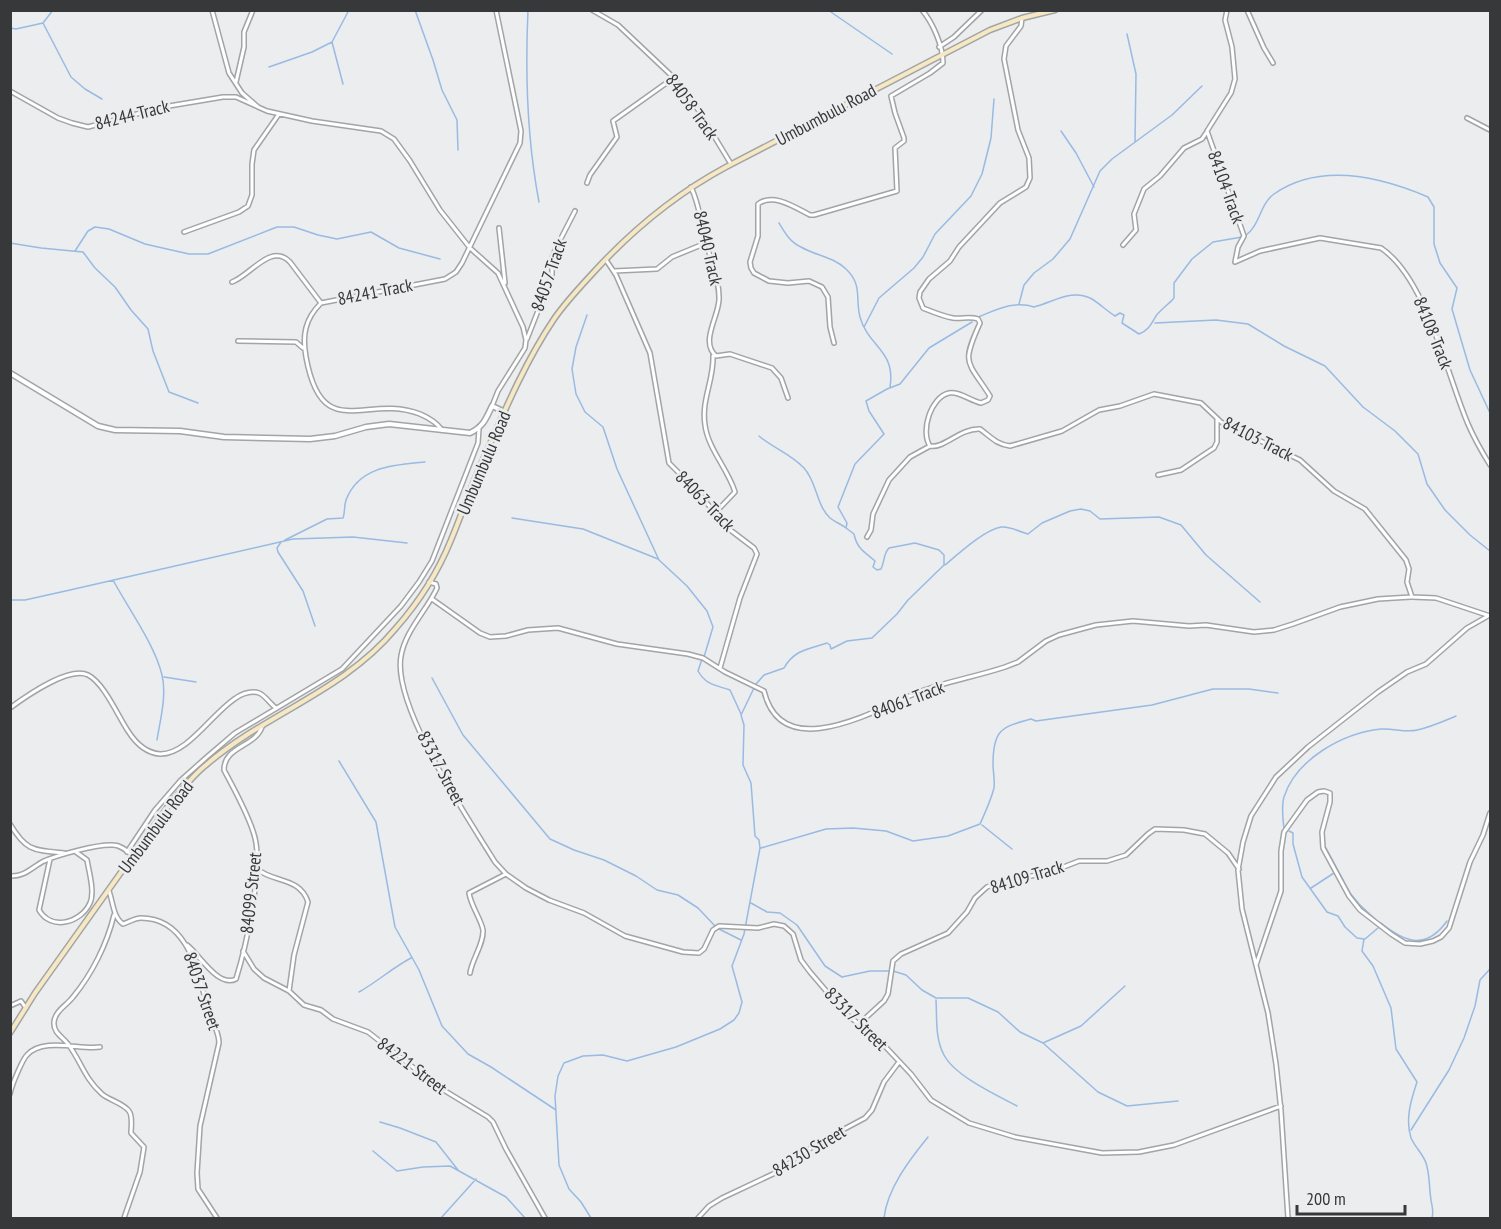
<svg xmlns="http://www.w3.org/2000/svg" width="1501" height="1229" font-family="'PT Sans Narrow',sans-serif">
  <rect width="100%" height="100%" fill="#ebedef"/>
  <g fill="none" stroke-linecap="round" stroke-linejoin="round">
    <path stroke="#99bae2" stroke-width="1.5" d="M415 10 433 60 442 90 457 120 458 150
      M528 10C525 75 527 139 539 202
      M828 10 892 54
      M43 23 71 77 85 89 102 99
      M10 28 16 29 43 23 53 10
      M1127 34 1136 74 1135 142
      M332 42 343 84
      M269 67 312 52 332 42 349 10
      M1061 131 1076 153 1094 187
      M779 223C785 233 790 242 801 247 816 256 832 256 846 269 863 285 855 299 860 317 868 347 896 350 890 387
      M1246 235C1260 225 1260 204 1274 194 1320 162 1381 177 1428 197L1434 207V244L1440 263 1457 288 1452 309 1470 370 1490 413
      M10 243 41 248 83 252 95 268 115 287 131 310 148 329 153 351 169 392 198 403
      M75 251 88 231 95 227 109 229 145 244 189 254H208L277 227H294L318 235 337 239 371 232 399 248 440 259
      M1019 304 1024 285 1034 273 1053 259 1070 239 1100 171 1112 159 1172 115 1202 86
      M587 315 576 347 572 369 576 394 585 412 603 427 617 469 659 560 687 586 707 611 713 627 704 657
      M978 317C996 310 1015 300 1034 307 1054 302 1072 288 1092 299 1100 304 1107 311 1115 316L1120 313 1124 315 1122 323 1139 334C1149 330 1151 324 1156 316 1160 310 1169 304 1174 298V283L1192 259 1213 242 1242 237
      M1155 323 1216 320 1248 324 1284 346 1325 366 1363 407 1395 431 1418 454 1427 484 1445 510 1470 535 1490 551
      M864 327 879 298 914 268 923 257 935 234 971 196 982 174 991 138 994 99
      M759 436C773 448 791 454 804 468 817 482 816 505 830 518 835 522 841 524 846 528
      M512 518 583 529 658 559
      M285 540 327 519 343 518C345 513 344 506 346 500 359 466 394 465 425 462
      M281 542 277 548 278 552 303 591 315 626
      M945 565C958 554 984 530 1001 527 1011 526 1019 532 1028 534L1042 523 1070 511 1081 509 1090 511 1100 519 1159 517 1181 525 1206 555 1260 602
      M113 580C128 608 155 645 162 675 167 695 160 721 157 740
      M10 600H25L70 590 293 539 353 537 407 543
      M702 659 698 671C706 685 715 685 730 690L741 714
      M164 677 196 682
      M432 678 463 735 550 839 574 850 604 860 636 876 657 890 678 895 698 908 715 926
      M756 684 764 675 784 668C794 650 808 649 827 643L830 645 831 649 847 641 872 638 897 614 908 600 944 565V555L939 550 915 543 889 548C883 554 885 561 881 569L877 570 873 567 875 561C865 552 857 549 854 534L846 528 847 523 838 507 855 464 884 434 869 411 866 401 887 389 900 384 929 348 972 322
      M339 761 376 822 395 927 419 970 442 1026 468 1054 491 1067 556 1110
      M982 825 1012 849
      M1284 829C1283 819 1281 807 1284 797 1296 759 1343 733 1381 729 1393 728 1406 733 1417 730 1431 727 1444 721 1456 716
      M1289 831 1293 833V844L1302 877 1327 912 1338 916 1345 927 1357 938 1364 939 1362 951 1373 966 1391 1008 1396 1049 1417 1082C1411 1100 1405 1119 1411 1138 1415 1147 1423 1154 1426 1163 1430 1175 1429 1188 1431 1200 1432 1207 1434 1211 1432 1218
      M761 848 826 829 853 828 886 831 913 841 948 836 980 824C985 813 991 800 994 788 995 780 993 772 993 764 993 730 1001 727 1031 719L1036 721 1152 705 1213 689H1249L1278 693
      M1326 848 1350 893 1359 904 1375 919
      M1311 888 1334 873
      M751 903 767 912 780 913 797 925 825 966 842 977 870 971H890
      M1381 923C1406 943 1426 950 1447 921
      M719 929 741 940
      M1365 939 1378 928
      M893 971 906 975 922 990 936 998H968L998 1012 1020 1032 1043 1043 1098 1092 1127 1106 1178 1101
      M359 992C377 982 392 968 411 958
      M936 1000C937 1017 935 1039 944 1055 955 1076 996 1095 1017 1106
      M1043 1043 1081 1026 1125 986
      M380 1122 400 1128 436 1142 458 1170
      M1411 1130 1449 1070 1464 1038 1475 1006 1480 980 1490 969
      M373 1151 397 1171 423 1167 450 1166 506 1197 525 1218
      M441 1218 476 1179
      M591 1218 581 1202 569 1189 559 1165 555 1096 558 1076 564 1063 583 1056 603 1055 627 1061 676 1047 720 1029 734 1020 739 1013 742 1002 732 966 744 934 760 848 759 840 755 836 751 783 743 765 744 725 741 715 754 688
      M884 1218C887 1189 910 1159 928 1137"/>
    <defs>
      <path id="minor" d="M212 10 229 73 242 93 258 107 267 111 312 121 381 131 394 139 410 161 440 210 470 248 498 273 523 327 526 340 525 348 498 391 492 406
        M592 10 618 25 672 76 697 108 731 164
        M1227 10 1225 20 1232 47 1235 79 1231 93 1207 131 1244 236 1238 247 1235 262
        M1247 10 1264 48 1273 63
        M1022 18 1021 26 1006 46 1004 59 1018 130 1029 158 1030 178 1026 187 1000 203 959 247 950 261 929 279 920 292 919 298 923 308C933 312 942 316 953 318 962 319 970 316 978 319L980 323C961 365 967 360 990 396L988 400 981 403C971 401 959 391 949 393 931 397 920 431 930 446 944 449 960 428 980 429 991 437 996 444 1010 446L1062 431 1099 410 1120 406 1154 394 1201 403 1221 422 1300 460 1334 491 1365 509 1406 560 1409 569 1407 582 1412 597 1436 598 1490 616
        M939 47 954 37 982 10
        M236 82 244 47V32L253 10
        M10 91 58 118 72 123 88 127 163 107 223 97H236L256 106
        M1467 118 1490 130
        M587 183 590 175 617 137 613 121 665 84 676 81
        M691 187C700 206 701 225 707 245 711 262 720 282 719 300 718 318 700 342 716 356L730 354 772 368 781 378 788 398
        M499 228 505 283
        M184 232 239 212 248 206 252 195V164L254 150 279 114
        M1123 245 1136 230 1134 214 1144 189 1160 176 1184 148 1202 139 1206 133
        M606 260 616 275 650 353 669 463 693 487 729 529 754 548 757 554 740 598 720 668
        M1235 262 1260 251 1320 238 1381 248C1426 278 1447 375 1468 424 1474 438 1482 452 1490 465
        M614 271 657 269 672 257 706 243
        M232 282C250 276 271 242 290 262L321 303
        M527 339 552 275V258L556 248 575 211
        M238 341 296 342 303 348
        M834 343 830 327 828 297 822 287 809 281 788 283 769 281 754 273 751 268 750 262 758 236V204C773 192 796 208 810 215H814L897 191 895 148 904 141V138L895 113 891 96 930 73 943 63C943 46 933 23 922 10
        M713 356C714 380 701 400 705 425 708 449 728 469 735 492L715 513
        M442 430C437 423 427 417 420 414 365 393 322 445 306 357 302 335 305 319 321 303L445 279 456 272 462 263 520 143 521 131 496 10
        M1158 475 1181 470 1214 448 1217 442V418
        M867 537 871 530 873 514 889 480 910 457 930 446
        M429 582 436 584 437 588C427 610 405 631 401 656 392 706 468 818 495 862L506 874 526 888 549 900 584 913 625 936 683 952 699 953 704 949 713 930 719 926 758 928 774 924 784 926 793 934 801 960 810 972 845 1013 880 1041 911 1074 931 1100 969 1123 1015 1137 1102 1153 1139 1152 1174 1145 1281 1106
        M432 599 480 633 490 637 506 636 528 630 558 628 617 644 688 654 703 658 725 672 764 691C782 767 879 708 921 691 949 681 978 676 1005 667L1018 662 1046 641 1059 635 1096 625 1133 621 1189 626 1206 625 1254 632 1274 630 1293 624 1340 607 1378 599 1411 597
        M10 708C25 697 69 666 88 675 104 683 118 716 128 731 135 742 146 753 160 754 196 755 227 683 259 693 265 695 270 704 276 708
        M10 824C26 851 33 850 64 853
        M127 852 155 810 181 780 208 756 235 733 342 669 401 606 419 582 432 561 478 443 479 429
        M50 859 39 910C51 931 81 923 90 903 95 892 89 872 87 860L76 852
        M257 869C274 883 300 877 308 902L294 955 289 991
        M10 876C25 877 32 867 44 861 58 855 97 844 113 845 121 845 127 851 133 856
        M109 891C113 902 113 917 123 924 129 922 135 918 141 918 190 918 198 976 209 1012 212 1023 219 1031 219 1043L200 1126 197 1173 198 1189 217 1218
        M114 915C107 944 92 974 73 997 67 1005 55 1011 54 1022 53 1033 63 1037 68 1044 81 1061 84 1078 102 1094 109 1100 123 1103 129 1111 133 1116 131 1127 131 1133L144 1147 140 1172 124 1218
        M187 945C200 955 218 988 236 979 246 947 263 870 255 838 250 817 234 789 224 770 224 746 255 747 262 727
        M243 951 254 969 264 978 289 991 304 1005 321 1010 333 1019 368 1032 437 1086 488 1117 493 1122 506 1149 545 1218
        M1256 965 1281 891V851L1284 832 1307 800 1318 792 1324 791 1330 793V802L1322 832 1323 848 1349 896 1360 910 1391 934 1405 943 1420 944 1433 941 1441 937 1449 928 1470 862 1483 835 1490 813
        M470 973C472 959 484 944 483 930 481 919 471 906 469 893L506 874
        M10 1006 21 1001 26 1008
        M859 1024 884 1001 888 994 893 961 901 954 948 933 967 912 975 898 987 887 1004 881 1048 873 1079 861H1107L1126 855 1148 834 1155 829 1184 830 1205 834 1228 853 1239 869
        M10 1094C12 1084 16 1076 20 1067 22 1063 24 1058 27 1055 43 1037 80 1050 100 1047
        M698 1218 709 1206 722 1198 773 1174 818 1143 865 1118 872 1110 884 1082 899 1062
        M1288 1218 1281 1111 1276 1064 1268 1013 1242 909 1238 870 1243 842 1251 816 1276 777 1308 747 1378 692 1407 672 1426 664 1467 628 1488 616"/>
      <path id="tertiary" d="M10 373 98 426 115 430 180 431 224 437 310 439 335 436 366 427 389 424 470 433C483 427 486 419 492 406L505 412"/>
      <path id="secondary" d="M10 1033 35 993 169 805C181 791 192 776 206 765 266 713 343 692 396 628 419 602 438 572 451 540 462 514 471 486 483 460 504 412 525 362 554 319 565 303 579 288 592 274 631 231 674 195 726 167L990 30 1022 18 1055 10"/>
    </defs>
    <use href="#minor" stroke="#a2a4a6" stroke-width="6"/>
    <use href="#tertiary" stroke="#a2a4a6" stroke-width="7"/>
    <use href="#secondary" stroke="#a2a4a6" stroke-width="7"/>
    <use href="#minor" stroke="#fff" stroke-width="3"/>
    <use href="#tertiary" stroke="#fff" stroke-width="4"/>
    <use href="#secondary" stroke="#f6e8c2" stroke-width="4"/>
  </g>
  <g text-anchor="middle" stroke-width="5" stroke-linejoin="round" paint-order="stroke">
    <g font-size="18" fill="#373839" stroke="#ebedef">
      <text transform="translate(692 107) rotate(54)" y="6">84058 Track</text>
      <text transform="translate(132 115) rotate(-14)" y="6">84244 Track</text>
      <text transform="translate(826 115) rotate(-28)" y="6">Umbumbulu Road</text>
      <text transform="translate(1226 187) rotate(70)" y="6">84104 Track</text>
      <text transform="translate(708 248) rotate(77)" y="6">84040 Track</text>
      <text transform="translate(549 275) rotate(-71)" y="6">84057 Track</text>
      <text transform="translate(375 292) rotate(-11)" y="6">84241 Track</text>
      <text transform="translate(1433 333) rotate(68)" y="6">84108 Track</text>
      <text transform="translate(1258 439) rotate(27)" y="6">84103 Track</text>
      <text transform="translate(484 463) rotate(-67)" y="6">Umbumbulu Road</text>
      <text transform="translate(705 501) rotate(46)" y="6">84063 Track</text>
      <text transform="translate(908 700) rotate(-21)" y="6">84061 Track</text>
      <text transform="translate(441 768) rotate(62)" y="6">83317 Street</text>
      <text transform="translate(156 827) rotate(-53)" y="6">Umbumbulu Road</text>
      <text transform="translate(1027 877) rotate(-17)" y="6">84109 Track</text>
      <text transform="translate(251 893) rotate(-84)" y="6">84099 Street</text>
      <text transform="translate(202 991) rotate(71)" y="6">84037 Street</text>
      <text transform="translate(856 1019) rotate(45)" y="6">83317 Street</text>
      <text transform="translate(412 1066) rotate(37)" y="6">84221 Street</text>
      <text transform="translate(809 1151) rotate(-31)" y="6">84230 Street</text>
    </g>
  </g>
  <rect width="1501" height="1229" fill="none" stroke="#373839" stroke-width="24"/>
  <path d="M1297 1205v9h108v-9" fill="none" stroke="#373839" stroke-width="3"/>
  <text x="1306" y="1205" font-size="18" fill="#373839" stroke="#ebedef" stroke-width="4.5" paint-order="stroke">200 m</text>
</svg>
